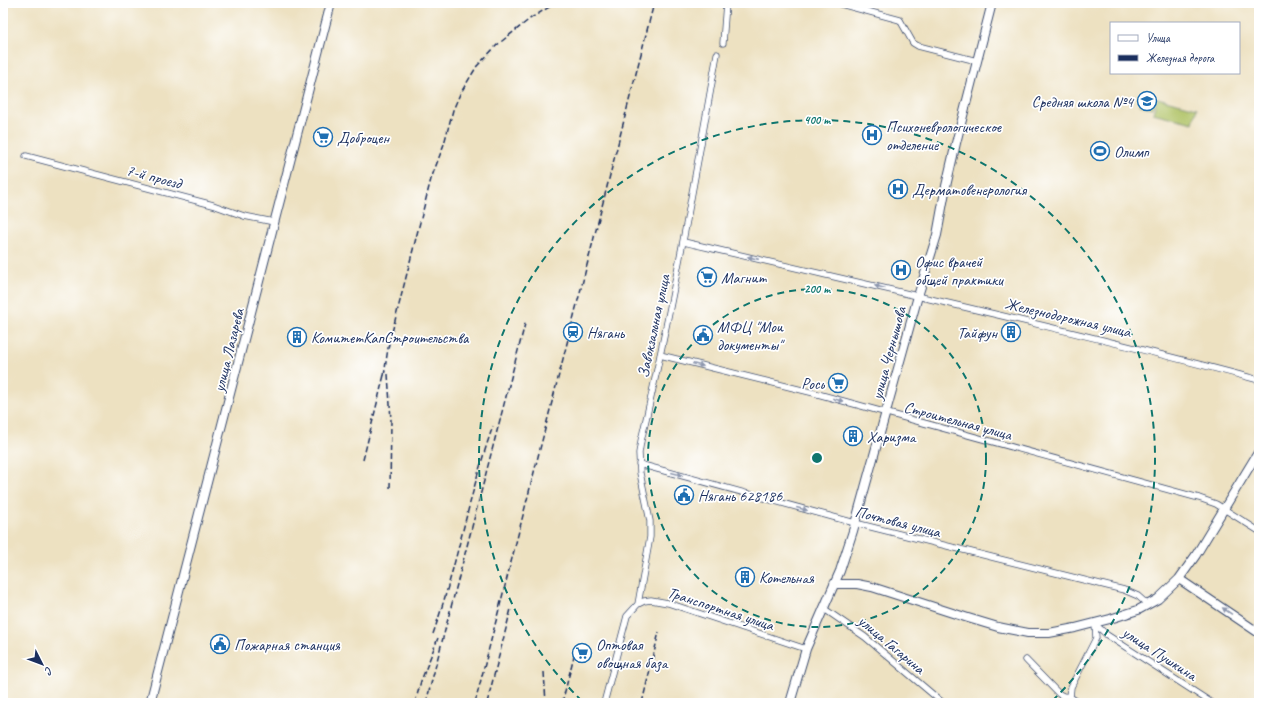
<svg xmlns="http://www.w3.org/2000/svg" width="1262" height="706" font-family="Caveat,sans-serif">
  <rect width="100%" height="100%" fill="#fff"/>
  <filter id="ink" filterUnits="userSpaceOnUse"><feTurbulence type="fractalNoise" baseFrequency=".025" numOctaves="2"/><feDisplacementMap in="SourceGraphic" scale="8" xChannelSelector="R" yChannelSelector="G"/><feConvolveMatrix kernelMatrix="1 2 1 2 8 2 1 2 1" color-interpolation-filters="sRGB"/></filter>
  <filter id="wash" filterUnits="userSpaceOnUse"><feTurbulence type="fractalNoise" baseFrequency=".012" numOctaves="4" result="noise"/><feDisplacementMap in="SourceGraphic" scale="16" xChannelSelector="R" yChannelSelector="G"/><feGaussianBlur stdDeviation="0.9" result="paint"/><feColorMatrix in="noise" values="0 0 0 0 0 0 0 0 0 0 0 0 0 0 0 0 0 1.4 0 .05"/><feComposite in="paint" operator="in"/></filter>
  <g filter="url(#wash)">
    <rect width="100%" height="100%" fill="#ede1c1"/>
    <path fill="#b0c366" stroke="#667962" d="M1143 95 1155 98 1152 108 1140 105Z
      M1157 98 1197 108 1193 123 1153 113Z"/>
  </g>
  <g filter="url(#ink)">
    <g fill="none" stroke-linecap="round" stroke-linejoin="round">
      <defs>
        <path id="street" d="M837 3 900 20 913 43 918 46 977 61
          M723 43 726 3
          M26 156 213 205 244 216 274 222
          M684 242C876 287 1068 329 1259 380
          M660 355 814 393 1199 498 1216 504 1259 531
          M639 464 855 523 1124 590 1138 596 1148 605
          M638 604 650 537V521L640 473 639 453 641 441C671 313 694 184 717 54
          M823 608 865 637 943 703
          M1095 624 1107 635 1212 703
          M1026 660 1059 694 1063 696 1070 697
          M604 703 627 616 638 604 644 601 651 600 668 603 806 649
          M1079 703 1070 697 1071 687 1096 638 1095 624"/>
        <path id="secondary" d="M1179 579 1259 633
          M834 584H857L872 587 968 618 998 627 1028 633H1049L1075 628 1110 619 1138 610 1158 599 1179 579 1196 555 1259 451
          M150 703 331 3
          M790 703 806 649 840 571 853 531 918 296 937 235 946 186 956 143 992 3"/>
      </defs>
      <use href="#street" stroke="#3a4a6d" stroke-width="7"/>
      <use href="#secondary" stroke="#3a4a6d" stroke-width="10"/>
      <use href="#street" stroke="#fff" stroke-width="5.5"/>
      <use href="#secondary" stroke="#fff" stroke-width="8"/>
      <path stroke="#1b2f5e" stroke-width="1.5" stroke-dasharray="6 3" stroke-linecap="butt" d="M388 374 391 420 390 491
        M384 376 388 348 431 179 444 144 453 110 460 94 477 66 497 45 531 18 556 3
        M363 460 385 371
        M433 634C457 566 469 494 493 426
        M544 672 546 703
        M415 703 421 681 438 638
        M426 703 526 320
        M475 703 654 3
        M487 703 511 609
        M562 703 577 644
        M642 703 659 632"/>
    </g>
    <defs><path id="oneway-solid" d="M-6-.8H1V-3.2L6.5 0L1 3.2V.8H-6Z"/></defs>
    <g fill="#8d97ae">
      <use href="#oneway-solid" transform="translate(753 258) rotate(-167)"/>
      <use href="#oneway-solid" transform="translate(880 287) rotate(-166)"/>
      <use href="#oneway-solid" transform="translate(698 365) rotate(14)"/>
      <use href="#oneway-solid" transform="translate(838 400) rotate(16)"/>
      <use href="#oneway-solid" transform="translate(677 474) rotate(15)"/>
      <use href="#oneway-solid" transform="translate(802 509) rotate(15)"/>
      <use href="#oneway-solid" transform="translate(1227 611) rotate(-146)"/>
    </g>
  </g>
  <g fill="none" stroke="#0f766e" stroke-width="2" stroke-dasharray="7 5">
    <circle cx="817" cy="458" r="169"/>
    <path d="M582 701A338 338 0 1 1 1052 701"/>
  </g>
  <defs>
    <symbol id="school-ring" viewBox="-11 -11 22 22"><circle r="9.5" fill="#fff" stroke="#1f6fb2" stroke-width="1.5"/><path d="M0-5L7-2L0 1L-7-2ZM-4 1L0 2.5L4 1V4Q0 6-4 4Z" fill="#1f6fb2"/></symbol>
    <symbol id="hospital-ring" viewBox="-11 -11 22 22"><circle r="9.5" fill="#fff" stroke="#1f6fb2" stroke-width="1.5"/><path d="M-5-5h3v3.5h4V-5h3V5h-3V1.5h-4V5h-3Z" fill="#1f6fb2"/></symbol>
    <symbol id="supermarket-ring" viewBox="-11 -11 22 22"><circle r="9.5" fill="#fff" stroke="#1f6fb2" stroke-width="1.5"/><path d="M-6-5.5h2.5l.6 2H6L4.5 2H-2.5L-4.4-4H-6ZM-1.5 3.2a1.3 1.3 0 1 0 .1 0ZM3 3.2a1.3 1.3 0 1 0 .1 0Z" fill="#1f6fb2"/></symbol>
    <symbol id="stadium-ring" viewBox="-11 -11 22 22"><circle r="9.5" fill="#fff" stroke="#1f6fb2" stroke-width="1.5"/><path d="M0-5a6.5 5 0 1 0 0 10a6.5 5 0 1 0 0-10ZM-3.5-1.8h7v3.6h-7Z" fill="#1f6fb2"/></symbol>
    <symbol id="station-ring" viewBox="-11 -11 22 22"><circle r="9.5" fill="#fff" stroke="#1f6fb2" stroke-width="1.5"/><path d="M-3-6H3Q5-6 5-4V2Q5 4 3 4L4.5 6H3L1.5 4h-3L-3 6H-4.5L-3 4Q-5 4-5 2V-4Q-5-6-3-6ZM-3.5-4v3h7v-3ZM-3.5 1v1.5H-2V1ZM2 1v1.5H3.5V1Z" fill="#1f6fb2"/></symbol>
    <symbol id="building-ring" viewBox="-11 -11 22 22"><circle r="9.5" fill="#fff" stroke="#1f6fb2" stroke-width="1.5"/><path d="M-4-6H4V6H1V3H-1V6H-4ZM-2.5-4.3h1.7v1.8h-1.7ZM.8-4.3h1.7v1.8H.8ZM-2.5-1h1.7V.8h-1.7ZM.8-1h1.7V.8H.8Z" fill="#1f6fb2"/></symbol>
    <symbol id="civic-ring" viewBox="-11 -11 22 22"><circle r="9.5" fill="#fff" stroke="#1f6fb2" stroke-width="1.5"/><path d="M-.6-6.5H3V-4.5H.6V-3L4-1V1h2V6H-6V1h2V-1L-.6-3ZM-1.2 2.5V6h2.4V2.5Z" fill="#1f6fb2"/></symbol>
  </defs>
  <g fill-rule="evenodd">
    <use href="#school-ring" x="1136" y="90" width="22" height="22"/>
    <use href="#hospital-ring" x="861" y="124" width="22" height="22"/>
    <use href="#supermarket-ring" x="312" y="126" width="22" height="22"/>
    <use href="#stadium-ring" x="1089" y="140" width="22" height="22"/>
    <use href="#hospital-ring" x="887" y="178" width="22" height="22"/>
    <use href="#hospital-ring" x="890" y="259" width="22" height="22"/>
    <use href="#supermarket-ring" x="696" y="266" width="22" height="22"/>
    <use href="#station-ring" x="562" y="321" width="22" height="22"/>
    <use href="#building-ring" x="1000" y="321" width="22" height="22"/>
    <use href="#civic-ring" x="692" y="324" width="22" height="22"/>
    <use href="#building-ring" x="286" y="326" width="22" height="22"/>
    <use href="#supermarket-ring" x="827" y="372" width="22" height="22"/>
    <use href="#building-ring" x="842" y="425" width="22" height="22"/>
    <use href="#civic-ring" x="673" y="484" width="22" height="22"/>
    <use href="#building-ring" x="734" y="566" width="22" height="22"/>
    <use href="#civic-ring" x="209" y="633" width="22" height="22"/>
    <use href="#supermarket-ring" x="571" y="642" width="22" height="22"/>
  </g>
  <g text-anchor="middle" stroke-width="3.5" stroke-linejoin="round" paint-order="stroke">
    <g font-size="16" fill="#1b2f5e" stroke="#fff" text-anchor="start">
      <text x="1133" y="107" text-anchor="end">Средняя школа №4</text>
      <text x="886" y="132">Психоневрологическое<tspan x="886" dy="18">отделение</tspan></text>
      <text x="337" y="143">Доброцен</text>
      <text x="1114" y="157">Олимп</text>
      <text x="912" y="195">Дерматовенерология</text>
      <text x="915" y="267">Офис врачей<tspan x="915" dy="18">общей практики</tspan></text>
      <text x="721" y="283">Магнит</text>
      <text x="717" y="332">МФЦ "Мои<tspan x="717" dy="18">документы"</tspan></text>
      <text x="587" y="338">Нягань</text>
      <text x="997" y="338" text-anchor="end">Тайфун</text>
      <text x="311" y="343">КомитетКапСтроительства</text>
      <text x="824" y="389" text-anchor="end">Рось</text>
      <text x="867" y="442">Харизма</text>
      <text x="698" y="501">Нягань 628186</text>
      <text x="759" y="583">Котельная</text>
      <text x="234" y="650">Пожарная станция</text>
      <text x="596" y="650">Оптовая<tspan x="596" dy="18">овощная база</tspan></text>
    </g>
    <g font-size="16" fill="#1b2f5e" stroke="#fff">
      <text transform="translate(154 176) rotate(15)" y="6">7-й проезд</text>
      <text transform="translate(1068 317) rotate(13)" y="6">Железнодорожная улица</text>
      <text transform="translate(653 326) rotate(-78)" y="6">Завокзальная улица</text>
      <text transform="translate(228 350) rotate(-76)" y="6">улица Лазарева</text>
      <text transform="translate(888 353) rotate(-75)" y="6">улица Чернышова</text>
      <text transform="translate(958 420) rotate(15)" y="6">Строительная улица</text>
      <text transform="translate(898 521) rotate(14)" y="6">Почтовая улица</text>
      <text transform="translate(721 608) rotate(18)" y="6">Транспортная улица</text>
      <text transform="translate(892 644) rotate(40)" y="6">улица Гагарина</text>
      <text transform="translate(1160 653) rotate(33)" y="6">улица Пушкина</text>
    </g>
  </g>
  <circle cx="817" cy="458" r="6" fill="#0f766e" stroke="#fff" stroke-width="2"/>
  <g font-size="12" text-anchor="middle" font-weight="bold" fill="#0f766e" stroke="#fff" stroke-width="3.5" stroke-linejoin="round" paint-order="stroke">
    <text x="817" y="124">400 m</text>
    <text x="817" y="293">200 m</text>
  </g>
  <rect width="1262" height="706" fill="none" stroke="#fff" stroke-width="16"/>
  <rect x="1110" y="22" width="130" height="52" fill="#ffffff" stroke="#a4acbf"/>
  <rect x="1118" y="35" width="20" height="6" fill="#ffffff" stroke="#a4acbf"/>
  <text x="1146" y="42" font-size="12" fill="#1b2f5e">Улица</text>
  <rect x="1118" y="55" width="20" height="6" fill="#1b2f5e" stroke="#a4acbf"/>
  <text x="1146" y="62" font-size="12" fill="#1b2f5e">Железная дорога</text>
  <g transform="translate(42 664) rotate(132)" stroke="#ffffff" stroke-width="3" paint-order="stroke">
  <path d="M0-3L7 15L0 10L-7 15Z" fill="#1b2f5e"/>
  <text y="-6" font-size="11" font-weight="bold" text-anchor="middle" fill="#1b2f5e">С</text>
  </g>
</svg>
